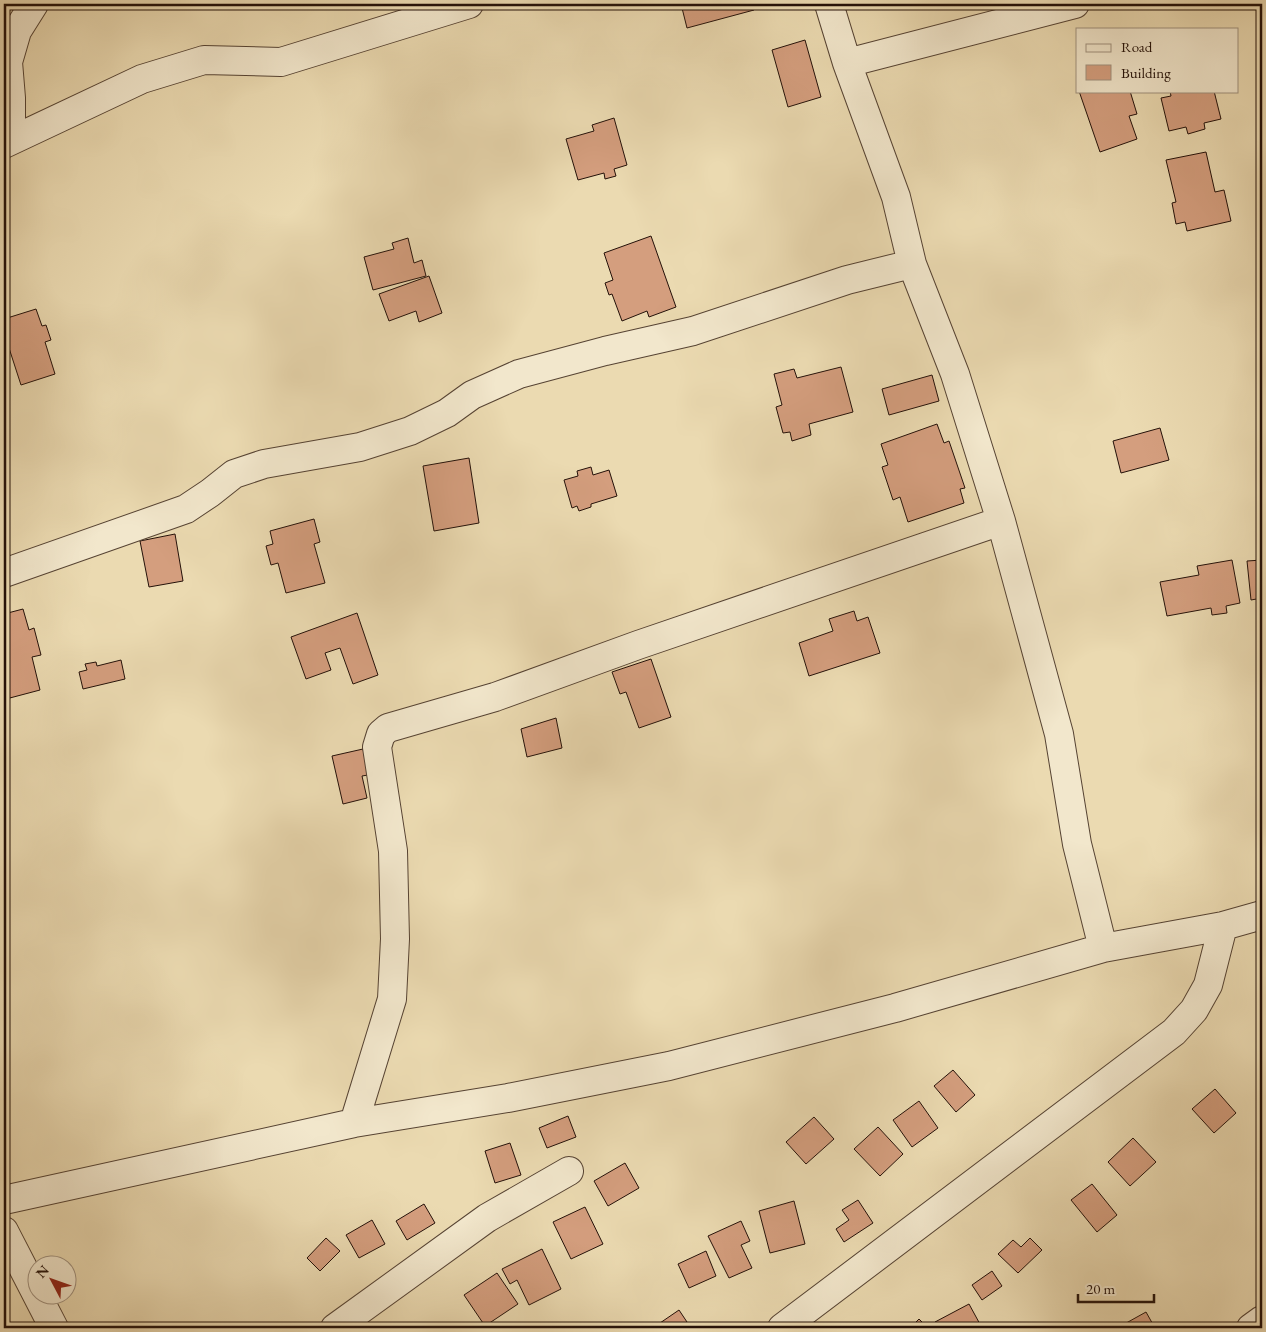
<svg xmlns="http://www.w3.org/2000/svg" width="1266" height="1332" font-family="'EB Garamond',serif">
  <rect width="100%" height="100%" fill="#ebdab1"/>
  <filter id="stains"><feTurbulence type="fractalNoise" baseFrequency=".004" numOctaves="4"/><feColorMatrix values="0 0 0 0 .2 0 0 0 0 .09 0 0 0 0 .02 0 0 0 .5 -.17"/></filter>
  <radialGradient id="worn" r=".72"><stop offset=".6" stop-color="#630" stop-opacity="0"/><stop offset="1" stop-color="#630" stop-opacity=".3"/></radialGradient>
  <path fill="#d49e7e" stroke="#241109" d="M681 4H752L754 10 687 28Z
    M805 40 821 97 788 107 772 50Z
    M1079 91H1130L1137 114 1129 116 1137 139 1100 152Z
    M1170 91H1214L1221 119 1204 123 1205 129 1188 134 1186 127 1169 131 1161 98 1171 96Z
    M614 118 627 165 614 169 616 176 605 179 604 173 578 180 566 139 594 131 592 125Z
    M1206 152 1215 192 1224 190 1231 221 1187 231 1185 222 1176 224 1172 203 1176 202 1166 160Z
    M651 236 676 307 649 317 647 311 622 321 612 294 609 295 605 283 613 280 604 253Z
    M408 238 414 263 422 260 426 276 373 290 364 257 394 249 392 243Z
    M429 276 442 313 419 322 416 311 389 321 379 294Z
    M36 309 42 326 46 325 51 340 45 342 55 374 21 385 8 345 4 347V319Z
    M841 367 853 412 809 424 811 435 792 441 790 432 783 433 776 407 782 405 774 374 794 369 797 378Z
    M932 375 939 401 889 415 882 389Z
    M937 424 944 443 949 441 965 488 960 489 964 503 908 522 900 497 893 500 882 467 888 465 881 444Z
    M1160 428 1169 460 1121 473 1113 441Z
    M469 458 479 523 434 531 423 466Z
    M591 467 593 475 609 470 617 496 591 504V507L579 511 577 506 572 508 564 480 578 476 577 471Z
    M314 519 320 542 314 544 325 583 286 593 278 563 271 565 266 546 273 544 270 531Z
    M175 534 183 581 149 587 140 541Z
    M1232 560 1240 603 1226 606 1227 613 1212 615 1211 608 1167 616 1160 582 1199 575 1197 566Z
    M1262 560V598L1251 600 1247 561Z
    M23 609 29 630 34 628 41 655 32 657 40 690 6 699 4 689V614Z
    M854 611 857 621 868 617 880 653 809 676 799 643 833 631 829 619Z
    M357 613 378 675 353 684 340 648 325 653 331 670 306 679 291 637Z
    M651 659 671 717 639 728 626 692 620 694 612 672Z
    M121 660 125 679 83 689 79 672 87 670 85 664 96 662 97 666Z
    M556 718 562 748 527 757 521 729Z
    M363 749 368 775 362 776 367 798 343 804 332 756Z
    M953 1070 975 1095 956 1112 934 1086Z
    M1215 1089 1236 1113 1214 1133 1192 1109Z
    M919 1101 938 1128 912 1147 893 1120Z
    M568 1116 576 1137 547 1148 539 1128Z
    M814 1117 834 1139 806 1164 786 1142Z
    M878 1127 903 1154 880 1176 854 1149Z
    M1133 1138 1156 1162 1130 1186 1108 1162Z
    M510 1143 521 1175 495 1183 485 1151Z
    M625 1163 639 1188 608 1206 594 1181Z
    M1092 1184 1117 1215 1097 1232 1071 1200Z
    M858 1200 873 1223 844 1242 836 1229 849 1220 842 1210Z
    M794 1201 805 1244 770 1253 759 1211Z
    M424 1204 435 1223 407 1240 396 1221Z
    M585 1207 603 1244 571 1259 553 1222Z
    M372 1220 385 1244 359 1258 346 1235Z
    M741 1221 750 1241 741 1245 752 1268 729 1278 708 1236Z
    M326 1238 340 1251 320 1271 307 1258Z
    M1030 1238 1042 1250 1018 1273 998 1254 1013 1240 1021 1247Z
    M542 1249 561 1289 529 1305 517 1280 510 1284 502 1269Z
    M706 1251 716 1276 689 1288 678 1264Z
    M992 1271 1002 1286 982 1300 972 1285Z
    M497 1273 518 1304 485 1326 464 1295Z
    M969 1304 981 1326 976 1328H938L935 1322Z
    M679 1310 691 1328H664L660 1323Z
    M1146 1312 1155 1328H1120L1119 1327Z
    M919 1319 928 1328H910Z"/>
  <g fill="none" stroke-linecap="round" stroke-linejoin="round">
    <defs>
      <path id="street" d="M829 4 847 63 896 197 912 264 955 374 1001 521 1059 734 1077 844 1103 948
        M847 63 1075 4
        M11 139V98L8 62 17 31 34 4
        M4 144 142 79 204 60 281 62 469 4
        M4 573 186 509 210 493 234 474 264 464 360 447 410 431 447 413 472 395 519 374 605 351 693 331 847 280 912 264
        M354 1123 392 999 395 939 393 851 377 747 381 734 388 728 495 697 638 645 1001 521
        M4 1200 354 1123 508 1098 669 1066 895 1008 1103 948 1223 926 1262 915
        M4 1231 54 1328
        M335 1328 487 1218 569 1171
        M782 1328 1174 1032 1194 1010 1208 985 1223 926
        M1251 1328 1262 1320"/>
    </defs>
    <use href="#street" stroke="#564333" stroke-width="30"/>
    <use href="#street" stroke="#f2e7cc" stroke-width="28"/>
  </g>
  <rect width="1266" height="1332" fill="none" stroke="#ebdab1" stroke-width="20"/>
  <rect x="5" y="5" width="1256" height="1322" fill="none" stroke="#241109" stroke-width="2.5"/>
  <rect x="10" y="10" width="1246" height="1312" fill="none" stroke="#241109"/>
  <rect x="1076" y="28" width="162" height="65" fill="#f2e7cc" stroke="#a0917e"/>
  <rect x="1086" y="44" width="25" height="8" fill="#f2e7cc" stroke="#a0917e"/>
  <text x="1121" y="52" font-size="15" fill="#241109">Road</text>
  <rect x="1086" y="65" width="25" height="15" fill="#d49e7e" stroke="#a0917e"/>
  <text x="1121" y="78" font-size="15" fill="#241109">Building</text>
  <g transform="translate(52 1280) rotate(311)"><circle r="24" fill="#f2e7cc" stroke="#a0917e"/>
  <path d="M0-4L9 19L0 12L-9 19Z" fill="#8f2418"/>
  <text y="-8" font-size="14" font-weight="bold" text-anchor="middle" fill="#241109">N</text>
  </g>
  <path d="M1078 1294v8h76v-8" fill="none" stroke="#241109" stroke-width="2.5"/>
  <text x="1086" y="1294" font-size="15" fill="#241109" stroke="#f2e7cc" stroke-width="4" paint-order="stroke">20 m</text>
  <rect width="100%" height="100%" filter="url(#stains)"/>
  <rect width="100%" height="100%" fill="url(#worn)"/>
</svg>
